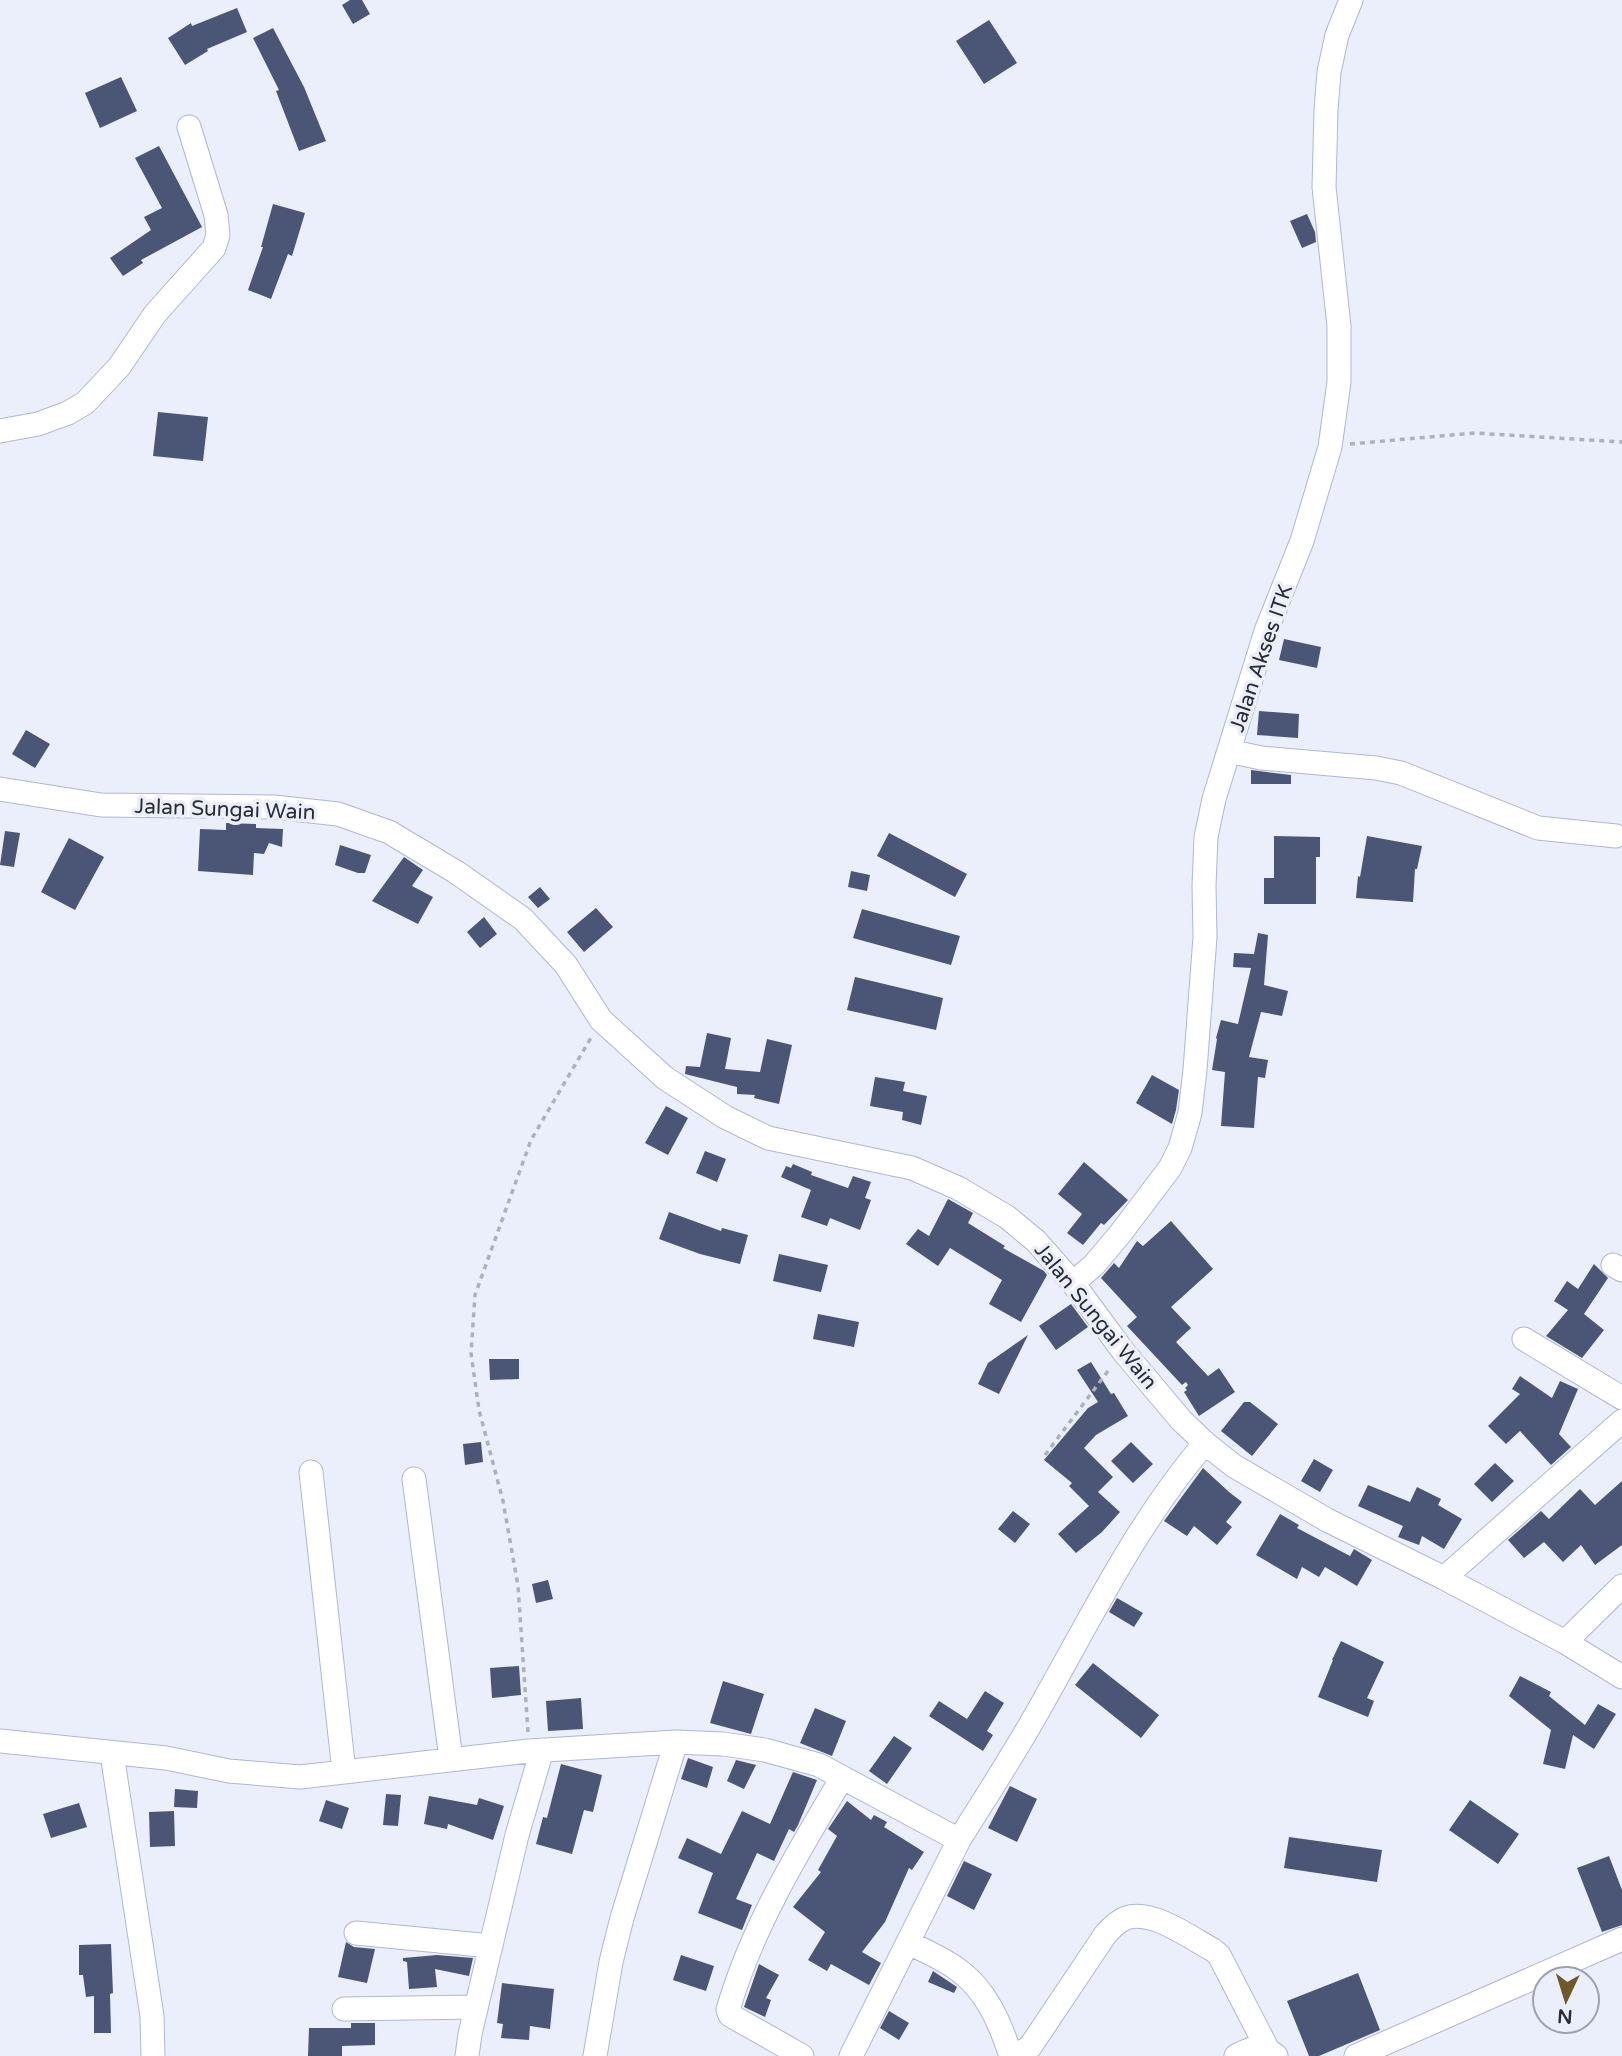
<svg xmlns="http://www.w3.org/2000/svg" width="1622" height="2056" font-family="'Varela Round',sans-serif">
  <rect width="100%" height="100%" fill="#ebeffb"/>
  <path fill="#4b5576" d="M350 0H362L370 14 353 24 342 5Z
    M237 8 247 32 207 49 208 51 185 65 168 38 191 23 192 26Z
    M989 20 1017 63 984 84 956 41Z
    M273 28 304 87 326 141 299 151 276 91 279 90 253 38Z
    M121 77 137 111 100 128 85 93Z
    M159 146 202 227 141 260 143 263 123 276 110 258 151 230 144 217 162 208 135 158Z
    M273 204 305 213 292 256 288 254 271 299 248 290 263 247H261Z
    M1307 214 1315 232 1316 242 1302 248 1290 221Z
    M158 412 208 417 203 461 153 456Z
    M1284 639 1321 647 1317 668 1279 660Z
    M1259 711 1299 714 1298 738 1257 735Z
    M26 730 50 744 35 768 12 754Z
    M1251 770 1291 775V784H1251Z
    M226 823 256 824V828L283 829 282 847 269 843 264 854 254 853 253 875 198 871 200 829 226 830Z
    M5 831 20 833 14 867 0 865Z
    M889 833 967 874 955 897 877 856Z
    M1274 836 1320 837V857H1316V904H1264V878H1274Z
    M1367 836 1422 846 1417 869H1415L1413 902 1356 898 1358 876 1360 877Z
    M69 838 104 857 75 910 41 892Z
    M340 845 371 855 365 873H358L335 865Z
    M404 857 423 870 412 886 433 897 418 924 372 901Z
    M851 871 870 875 867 891 848 887Z
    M540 887 550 899 538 908 528 897Z
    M596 908 613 927 584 952 567 932Z
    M862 909 960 936 951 965 853 938Z
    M484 917 497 934 480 948 467 932Z
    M1258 933 1268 935 1264 985 1288 991 1282 1016 1261 1012 1249 1057 1268 1060 1265 1078 1258 1077 1254 1128 1221 1126 1225 1072 1212 1070 1217 1039 1216 1038 1221 1020 1238 1024 1251 968 1233 967 1234 953 1254 954Z
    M855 977 943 998 936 1030 847 1010Z
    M707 1033 731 1038 725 1069 760 1072 767 1039 792 1045 779 1104 754 1098 755 1095 737 1094V1087L685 1074 686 1066 700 1067Z
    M1152 1075 1179 1090 1176 1110 1172 1124 1136 1103Z
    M875 1077 905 1082 903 1091 927 1096 921 1125 902 1120 903 1112 870 1106Z
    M666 1106 688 1118 668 1155 645 1143Z
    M705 1151 726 1159 717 1182 696 1173Z
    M1084 1162 1128 1200 1104 1225 1101 1223 1083 1245 1067 1233 1082 1214 1058 1194Z
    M793 1164 812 1172 811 1175 848 1188 853 1176 871 1182 865 1198 871 1200 860 1230 830 1218 827 1226 801 1217 811 1190 781 1177 786 1166 791 1168Z
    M948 1199 973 1213 968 1223 1005 1246 1003 1248 1044 1271 1047 1275 1021 1322 989 1304 1002 1280 950 1248 938 1266 906 1244 918 1229 929 1236Z
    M669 1212 721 1231 722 1228 748 1235 740 1264 700 1254 659 1239Z
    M1171 1221 1213 1269 1171 1307 1191 1328 1176 1342 1208 1376 1219 1368 1235 1392 1199 1416 1184 1392 1187 1390 1185 1388 1188 1385 1186 1382 1182 1385 1127 1326 1137 1317 1101 1278 1114 1263 1119 1268 1137 1241 1143 1246Z
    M779 1254 828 1265 821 1292 773 1281Z
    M1594 1264 1608 1278 1584 1314 1604 1330 1582 1358 1546 1336 1568 1310 1554 1301 1567 1281 1578 1289Z
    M1071 1304 1088 1327 1056 1350 1039 1326Z
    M818 1314 859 1322 854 1347 813 1339Z
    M1028 1335 999 1394 978 1384 988 1363Z
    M489 1359H519V1379L490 1380Z
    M1091 1362 1111 1394 1114 1393 1128 1416 1096 1435 1084 1448 1113 1477 1098 1492 1120 1512 1102 1532 1076 1553 1058 1534 1089 1506 1069 1486 1072 1483 1044 1460 1088 1408 1098 1402 1077 1370Z
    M1520 1376 1552 1398 1560 1381 1578 1389 1559 1434 1571 1447 1551 1465 1520 1431 1506 1444 1488 1426 1520 1394 1512 1389Z
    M1244 1402H1250L1278 1424 1252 1456 1221 1431Z
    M481 1442 483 1462 465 1465 463 1444Z
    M1131 1442 1153 1464 1133 1483 1111 1461Z
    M1314 1459 1333 1470 1320 1492 1301 1481Z
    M1495 1463 1514 1481 1492 1502 1474 1484Z
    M1203 1468 1229 1492 1242 1502 1226 1522 1232 1527 1217 1545 1194 1526 1187 1536 1164 1521Z
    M1622 1481V1545L1595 1565 1581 1545 1563 1562 1544 1542 1524 1558 1508 1540 1541 1511 1549 1519 1580 1489 1595 1505Z
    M1368 1485 1410 1502 1417 1487 1441 1499 1438 1505 1462 1519 1444 1549 1422 1536 1419 1545 1398 1537 1403 1526 1358 1506Z
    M1013 1511 1030 1524 1015 1543 998 1529Z
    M1280 1514 1299 1525 1297 1528 1350 1556 1354 1549 1372 1560 1357 1586 1325 1567 1319 1577 1302 1567 1297 1579 1256 1555Z
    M548 1580 553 1599 536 1603 532 1584Z
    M1117 1598 1143 1613 1134 1627 1109 1612Z
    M1341 1641 1384 1662 1367 1698 1374 1701 1368 1717 1318 1697 1333 1660H1332Z
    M1093 1663 1159 1715 1141 1738 1075 1685Z
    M519 1666 521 1695 492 1698 490 1668Z
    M1520 1676 1551 1692 1549 1696 1585 1725 1598 1704 1616 1714 1594 1749 1573 1735 1565 1769 1543 1764 1551 1730 1509 1696Z
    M723 1681 764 1694 751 1734 710 1723Z
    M985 1691 1004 1703 987 1731 993 1735 983 1751 929 1716 939 1701 967 1719Z
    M581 1698 583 1729 548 1731 546 1701Z
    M815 1708 846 1721 832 1756 800 1743Z
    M894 1736 912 1748 887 1784 869 1771Z
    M688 1758 713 1767 707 1788 681 1779Z
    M736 1760 756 1765 744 1789 727 1781Z
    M561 1764 602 1775 593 1812 584 1810 572 1854 536 1844 543 1817 547 1818Z
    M793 1772 817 1780 798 1825 794 1832 789 1829 774 1861 757 1853 736 1899 752 1905 742 1930 698 1913 713 1873 678 1858 687 1838 721 1854 742 1811 770 1824Z
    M1010 1786 1037 1799 1017 1842 988 1828Z
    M175 1789 198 1791 197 1808 174 1807Z
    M386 1794 401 1795 398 1826 383 1825Z
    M429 1796 477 1805 479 1798 504 1806 493 1840 448 1824 447 1829 424 1824Z
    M326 1800 349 1808 342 1829 319 1821Z
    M1470 1800 1519 1834 1498 1864 1449 1830Z
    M847 1801 871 1820 874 1815 887 1822 884 1827 924 1852 912 1870 909 1868 885 1922 862 1952 881 1963 869 1985 831 1964 827 1971 808 1960 825 1932 793 1907 821 1872 818 1870 837 1836 828 1829Z
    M79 1803 87 1827 51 1838 43 1814Z
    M174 1811 175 1846 150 1847 149 1812Z
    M1289 1837 1382 1850 1377 1882 1284 1868Z
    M1609 1856 1622 1890V1925L1602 1932 1577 1868Z
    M964 1861 992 1874 974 1910 947 1896Z
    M346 1942 354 1947 375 1949 367 1983 338 1977Z
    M111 1944 113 1993 110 1994 111 2033H94V1996L86 1997 83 1975H79V1945Z
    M437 1955 473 1958 469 1976 435 1969 437 1987 409 1989 407 1962 403 1961V1958Z
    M681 1955 714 1966 706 1991 673 1980Z
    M759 1964 779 1975 766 1998 771 2000 765 2017 744 2007Z
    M933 1971 957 1987 954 1993 928 1982Z
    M1358 1973 1380 2030 1319 2056H1309L1287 2001Z
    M502 1983 554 1989 550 2029 530 2026 529 2040 501 2038 503 2024 497 2023Z
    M889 2011 909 2023 899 2040 880 2028Z
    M351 2023H375V2045L342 2046V2056H308L309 2028H351Z"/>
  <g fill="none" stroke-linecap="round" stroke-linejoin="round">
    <defs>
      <path id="minor" d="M0 431 38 424 68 413 85 403 119 367 155 314 214 248 218 235 216 215 189 127
        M1229 751 1261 758 1376 768 1401 773 1538 828 1616 836
        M0 789 101 805 274 807 338 814 389 832 456 872 523 919 566 965 601 1020 665 1078 725 1117 768 1138 912 1168 958 1188 1007 1217 1036 1241 1073 1283 1123 1351 1181 1420 1205 1443 1234 1466 1327 1520 1444 1578 1565 1642 1622 1677
        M1613 1265 1622 1270
        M1073 1283 1094 1265 1120 1234 1170 1168 1180 1148 1190 1113 1195 1070 1205 937 1204 886 1206 837 1214 799 1266 631 1302 541 1330 447 1339 382V326L1324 187 1326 110 1329 72 1337 35 1351 0
        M1524 1339 1622 1398
        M311 1472 344 1772
        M414 1479 451 1759
        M1444 1578 1622 1421
        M1565 1642 1622 1586
        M0 1741 166 1758 229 1771 300 1777 529 1751 676 1742 723 1744 765 1750 819 1765 959 1840C989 1792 1020 1745 1047 1695 1096 1608 1140 1519 1205 1443
        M112 1754 152 2016 153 2056
        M356 1933 491 1946
        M908 1942C924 1951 942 1958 957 1969 986 1989 1000 2023 1011 2056
        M344 2009 476 2007
        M467 2056 470 2034 517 1835 542 1750
        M595 2056 611 1962 622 1918 676 1742
        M802 2056 730 2015 728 2010C751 1929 799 1850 842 1778
        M851 2056 959 1840
        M1015 2056 1030 2047 1105 1935C1111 1928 1118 1921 1126 1918 1152 1909 1191 1938 1213 1950L1219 1955 1267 2048
        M1236 2056C1252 2048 1261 2042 1276 2056
        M1356 2056 1622 1939"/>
    </defs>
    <use href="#minor" stroke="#aeb7d4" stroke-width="25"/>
    <path stroke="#adb1bd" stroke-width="3.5" stroke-dasharray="5 5" stroke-linecap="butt" d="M1350 444 1475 433 1622 442
      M1045 1455 1111 1367
      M528 1732 518 1586 503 1501 479 1410 471 1353 475 1295 531 1140 592 1036"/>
    <use href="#minor" stroke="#fff" stroke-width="23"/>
  </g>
  <g text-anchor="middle" stroke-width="7" stroke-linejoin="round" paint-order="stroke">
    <g font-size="21" fill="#292c38" stroke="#ebeffb">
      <text transform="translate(1261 658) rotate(-71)" y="7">Jalan Akses ITK</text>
      <text transform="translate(225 809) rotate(2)" y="7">Jalan Sungai Wain</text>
      <text transform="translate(1096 1316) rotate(51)" y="7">Jalan Sungai Wain</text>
    </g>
  </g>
  <g transform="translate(1566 2000) rotate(184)"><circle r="33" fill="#ebeffb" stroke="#9da1ad" stroke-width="2"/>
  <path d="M0-5L12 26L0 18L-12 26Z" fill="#6e5a29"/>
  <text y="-10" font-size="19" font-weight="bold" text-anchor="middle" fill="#292c38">N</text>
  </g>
</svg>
